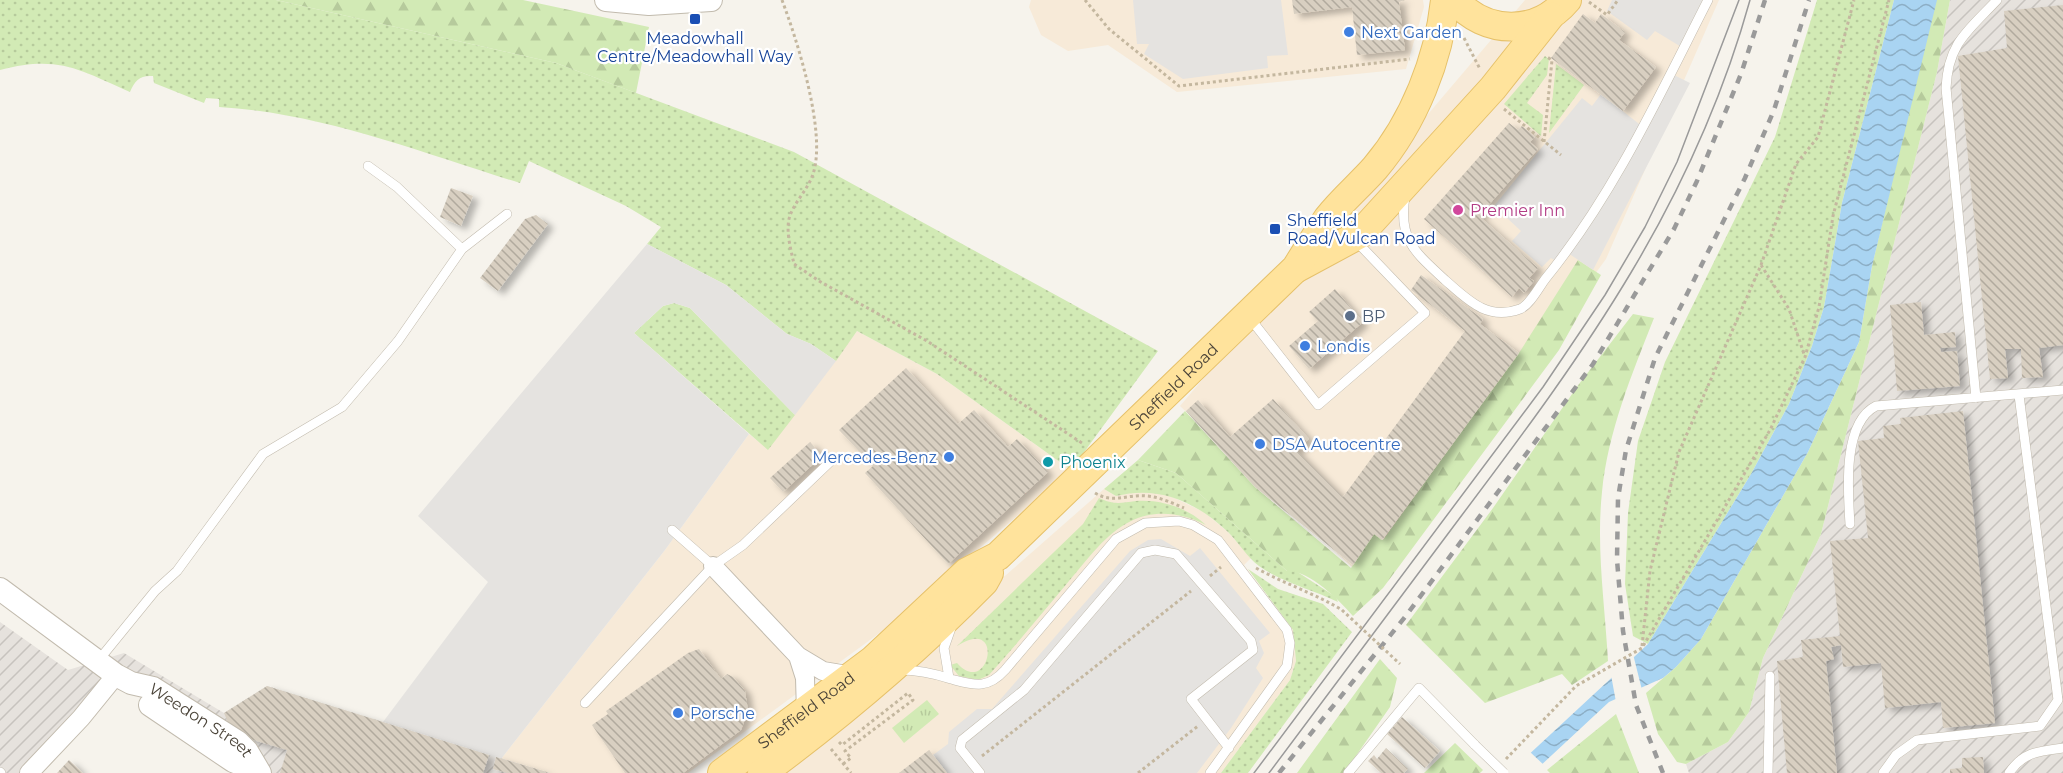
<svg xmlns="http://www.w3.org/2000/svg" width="2063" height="773" font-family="Montserrat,sans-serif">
  <defs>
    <pattern id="industrial-furrows" width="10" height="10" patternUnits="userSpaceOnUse" patternTransform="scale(1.5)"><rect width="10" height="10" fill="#e6e2dd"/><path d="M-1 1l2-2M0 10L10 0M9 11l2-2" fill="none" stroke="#c7c3be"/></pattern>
    <pattern id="grass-dots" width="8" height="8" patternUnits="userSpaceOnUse" patternTransform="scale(1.5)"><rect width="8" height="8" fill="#d2eab5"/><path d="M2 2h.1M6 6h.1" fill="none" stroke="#b6ca9c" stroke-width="1.8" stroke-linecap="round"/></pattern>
    <pattern id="forest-firs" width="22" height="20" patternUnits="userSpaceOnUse" patternTransform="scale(1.5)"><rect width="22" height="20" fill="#d2eab5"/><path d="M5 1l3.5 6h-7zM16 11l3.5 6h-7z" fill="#b6ca9c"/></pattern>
    <pattern id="park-tufts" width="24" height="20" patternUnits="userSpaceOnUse" patternTransform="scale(1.5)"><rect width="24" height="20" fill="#d2eab5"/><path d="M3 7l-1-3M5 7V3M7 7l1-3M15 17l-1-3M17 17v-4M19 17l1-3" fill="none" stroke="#b6ca9c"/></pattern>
    <pattern id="water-waves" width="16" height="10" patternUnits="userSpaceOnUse" patternTransform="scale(1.5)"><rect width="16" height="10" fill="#a9d4f2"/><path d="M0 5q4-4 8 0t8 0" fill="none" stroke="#8caec5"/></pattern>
    <pattern id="building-back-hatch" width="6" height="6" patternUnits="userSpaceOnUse" patternTransform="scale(1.5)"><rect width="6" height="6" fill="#d8cfc1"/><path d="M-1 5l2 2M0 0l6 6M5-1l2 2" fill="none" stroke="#b1aa9e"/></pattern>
    <filter id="shadow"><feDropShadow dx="6" dy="4" stdDeviation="3" flood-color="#0004"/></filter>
  </defs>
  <rect width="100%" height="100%" fill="#f6f3ec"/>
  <path fill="#f7ead8" d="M1031 0H1423L1424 7 1406 69 1177 92 1108 45 1068 51 1041 35 1029 7Z
    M1525 0H1719L1606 259 1369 583 1180 406Z
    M857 331 937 374 1071 470 885 629 688 773H549L501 759 665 550 749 434 768 449Z
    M1104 489 1116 496 1135 491 1166 494 1204 512 1228 532 1251 558 1244 565 1293 630 1296 661 1290 680 1221 773H780Z"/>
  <path fill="url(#industrial-furrows)" d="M1950 0H2063V773H1689L1686 764 1728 742 1749 712 1763 658 1821 534 1937 72Z
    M0 622 68 670 124 653 224 713 267 686 549 773H263L116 675 26 773H0Z"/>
  <path fill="url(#grass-dots)" d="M0 0H276L556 63 794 152 1158 351 1071 470 937 374 857 331 836 361 811 344 787 334 726 285 647 244 661 227 626 206 529 161 520 183C422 153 322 113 219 107V99L206 98 204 103 154 83 153 76C140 75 135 80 130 92 78 69 58 55 0 70Z
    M1817 0H1894L1842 203 1824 307 1812 346 1789 404 1751 474 1648 644 1633 636 1625 584 1628 513 1638 441 1665 362 1775 137Z
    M1545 56 1549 59 1547 75 1527 103 1543 115 1541 136 1504 104Z
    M1556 64 1584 85 1549 133Z
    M674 303 690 308 795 415 768 450 634 333 663 306Z
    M1138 460 1176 473 1287 571H1296L1336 597 1338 602C1312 589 1283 583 1259 566 1247 557 1239 543 1228 532 1196 502 1159 485 1116 496L1104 489Z
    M1099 498C1114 505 1120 503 1136 501 1161 499 1188 508 1206 525 1183 513 1155 509 1131 521 1106 533 1087 560 1069 581 1043 612 1017 644 989 675L978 680 959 676 950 665 957 663C989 699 1006 614 957 646L1083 524Z
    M1248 569 1278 589 1323 604 1352 632 1248 773H1221L1290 680 1296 661 1293 630Z"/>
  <path fill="url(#forest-firs)" d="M276 0H523L649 27 636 93 556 63Z
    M1935 0H1950L1937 72 1821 534 1763 658 1749 712 1728 742 1686 764 1677 762 1658 734 1646 693 1676 667 1701 639 1808 452 1859 342 1872 266Z
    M1578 260 1601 275 1559 350 1383 588 1353 616C1339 600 1309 570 1287 571L1176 473 1138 460 1185 411 1255 487 1351 568 1374 534 1383 540 1519 353Z
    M1633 314 1654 318C1632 374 1608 431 1602 492 1596 548 1605 605 1608 661L1572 685 1562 674 1485 703 1406 625 1493 508 1579 384Z
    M1380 659 1397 678 1390 707 1344 773H1297Z
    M1616 714 1639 773H1550L1547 770Z
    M1455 743 1483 770 1480 773H1424Z"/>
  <path fill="url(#park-tufts)" d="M927 700 939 714 904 743 892 728Z"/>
  <path fill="#e5e3e0" d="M1133 0H1281L1288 55 1267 56 1268 68 1183 79 1144 54 1149 44H1137Z
    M1612 0H1708L1683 48 1655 31 1647 40 1607 11Z
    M1670 73 1690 83 1593 270 1568 253 1559 263 1551 258 1542 267 1512 241 1521 231 1494 206 1582 98 1592 106 1601 94 1643 127Z
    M647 244 726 285 787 334 811 344 836 361 795 415 690 308 674 303 663 306 634 333 749 434 665 550 501 759 383 722 488 582 418 516Z
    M1161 539 1190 556 1200 548 1270 633 1259 641 1264 653 1256 668 1263 678 1231 728 1197 773H947L933 755 948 744 949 732 977 709H992L1130 551 1148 540Z"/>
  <path fill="url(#water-waves)" d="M1894 0H1937L1872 266 1859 342 1808 452 1701 639 1676 667 1663 678 1609 702 1538 768 1509 773 1648 644 1751 474 1789 404 1812 346 1824 307 1842 203Z"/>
  <path fill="#f6f3ec" d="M1633 654 1642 690 1616 702 1611 675Z
    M1529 751 1545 766 1540 773H1506Z"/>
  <path fill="url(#building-back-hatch)" filter="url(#shadow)" d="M1292 0H1405L1399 2 1405 50 1357 55 1352 7 1294 14Z
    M2063 5V345L2039 348 2043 377 2022 378 2021 349H2005L2008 378 1990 379 1958 56 2007 48 2004 11Z
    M1583 14 1595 23 1601 14 1625 32 1619 40 1656 67 1623 111 1551 58Z
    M1509 123 1518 130 1522 126 1535 137 1530 142 1538 149 1479 216 1538 268 1529 278 1534 281 1524 293 1519 288 1512 297 1424 219Z
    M451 188 473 196 461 226 440 217Z
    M536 215 548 224 498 291 480 278 525 219Z
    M1421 275 1483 319 1480 324 1519 353 1382 540 1374 534 1353 565 1255 487 1186 411 1198 400 1230 437 1273 399 1309 439 1296 450 1343 497 1465 331 1411 290Z
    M1335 289 1363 322 1309 369 1289 346 1318 321 1309 312Z
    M1921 302 1924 335 1955 332 1956 347 1940 348 1941 352 1957 351 1960 386 1897 391 1890 305Z
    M906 368 958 424 974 410 1008 447 1017 439 1048 472 948 564 865 473 873 466 839 430Z
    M1963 411 1995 723 1943 728 1941 702 1885 708 1881 663 1843 667 1841 645 1831 647 1834 659 1826 661 1837 773H1787L1777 661 1803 657 1801 640 1840 636 1830 541 1868 538 1858 441 1884 438 1883 426 1901 424 1900 418Z
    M810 442 822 456 783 492 770 478Z
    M699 649 721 679 727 674 733 677 745 691 748 711 741 730 683 773H625L592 725 608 714 606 711 688 653Z
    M267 686 489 755 483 773H280L287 750 233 734 224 713Z
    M1402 717 1440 751 1425 768 1387 734Z
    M1386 748 1408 769 1404 773H1381L1368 761 1374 755 1377 759Z
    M929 750 947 773H899Z
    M496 757 547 772V773H507L493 769Z
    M1983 757 1984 773H1950V769L1962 768V758Z
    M69 760 83 773H57Z"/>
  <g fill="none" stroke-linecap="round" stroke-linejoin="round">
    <defs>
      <path id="service" d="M368 166 397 187 462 249
        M1405 196C1398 240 1415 252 1445 280 1468 300 1487 321 1520 309 1530 305 1539 287 1546 278 1614 194 1659 96 1708 0
        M1249 317 1318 405 1425 313 1356 241
        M1976 398 1946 88C1948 43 1968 31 1997 0
        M1850 524C1848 492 1842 423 1876 406L2063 390
        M672 530 713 566
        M98 661 155 591 177 571 263 454 342 407 398 341 462 249 507 214
        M899 670C915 670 936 674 951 679 974 685 987 690 1005 670L1116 539 1145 523 1179 521 1193 525 1218 540 1287 630 1290 643 1287 666 1210 773
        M949 678 944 648 951 628
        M585 703 713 566 743 545 832 460
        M0 772 1 773
        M980 773 960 748 962 740 1024 690 1141 553 1155 550 1176 554 1251 641 1253 650 1191 699 1229 748
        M1348 773 1419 688 1475 745
        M1768 773 1770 676
        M1883 773 1896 755 1917 740 2040 726 2058 700 2019 395
        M2009 773C2023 752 2039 751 2063 748"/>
      <path id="minor" d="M713 566 798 656
        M806 713 805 678 798 656 823 671 853 676
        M29 773 81 718 116 675"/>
      <g id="tertiary">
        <path d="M606 0 649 4 711 0"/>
        <path id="s1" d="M0 589 116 675 131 683 153 688 238 742 247 751 260 773"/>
        <path d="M150 705 233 761 259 772"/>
      </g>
      <g id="primary">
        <path d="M1455 0C1485 35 1537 36 1567 0"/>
        <path d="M1297 268 1360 234 1493 88 1550 16"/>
        <path id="s2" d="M722 773 873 660 967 572 998 556 1296 268C1306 252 1317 234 1328 218 1342 200 1360 185 1375 168 1414 122 1439 59 1445 0"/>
        <path d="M762 773C841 715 915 652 984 582L989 573"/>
      </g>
    </defs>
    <use href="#service" stroke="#c2bbae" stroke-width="10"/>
    <use href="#minor" stroke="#c2bbae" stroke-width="20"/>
    <use href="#tertiary" stroke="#c2bbae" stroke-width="24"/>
    <use href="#primary" stroke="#e6c16a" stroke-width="30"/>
    <path stroke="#c4b79f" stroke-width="3" stroke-dasharray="3 3" stroke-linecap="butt" d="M782 0C797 40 827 133 813 174 808 190 793 203 789 219 786 233 791 250 794 264L819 281 927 341 1082 443
      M1085 0 1109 29 1179 86 1410 59
      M1589 2 1607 15 1618 0
      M1464 38 1480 69
      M1504 109 1561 155
      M1544 142 1552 60 1547 57
      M1761 265 1789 309 1805 357
      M1095 493C1113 504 1127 494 1147 496 1160 497 1172 503 1184 508
      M1256 568C1285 584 1314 593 1342 610
      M1210 576 1221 567
      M1642 646 1650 571 1679 452 1761 265 1796 164 1818 137 1854 0
      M839 742 842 745 908 693 913 700 845 751 851 758 843 764
      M831 749 851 773
      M982 756 1191 591
      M1506 759 1576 686 1642 648 1770 430 1805 357 1819 307 1833 216 1889 0
      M1138 773 1198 726"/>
    <use href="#service" stroke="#fff" stroke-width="9"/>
    <use href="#minor" stroke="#fff" stroke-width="18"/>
    <use href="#tertiary" stroke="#fff" stroke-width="22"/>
    <use href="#primary" stroke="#ffe39c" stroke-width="28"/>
    <path stroke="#9a9a9a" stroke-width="1.5" d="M1254 773 1543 387 1605 295 1645 227 1677 162 1739 0
      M1269 773C1333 687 1398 601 1462 515 1586 351 1694 202 1750 0"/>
    <path stroke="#9a9a9a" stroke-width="4.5" stroke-dasharray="8 8" stroke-linecap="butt" d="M1279 773 1405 617 1593 364 1674 229 1697 181 1741 74 1765 0
      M1663 773 1636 705 1623 631 1617 560 1618 498 1626 450 1655 358 1745 178 1774 110 1809 0"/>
    <defs>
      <path id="service-bridge" d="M1475 745 1504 773"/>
    </defs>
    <use href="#service-bridge" stroke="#c2bbae" stroke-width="10" stroke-linecap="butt"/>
    <path stroke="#c4b79f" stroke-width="3" stroke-dasharray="3 3" stroke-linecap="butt" d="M1342 610 1400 664"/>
    <use href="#service-bridge" stroke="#fff" stroke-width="9"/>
  </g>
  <g fill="#1a4fb4" stroke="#fff" stroke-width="2">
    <rect x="689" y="13" width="12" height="12" rx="3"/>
    <rect x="1269" y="223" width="12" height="12" rx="3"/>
  </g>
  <g fill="#3f7fe0" stroke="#fff" stroke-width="2">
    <circle cx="1349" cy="32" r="6"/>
    <circle cx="1305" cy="346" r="6"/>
    <circle cx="1260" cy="444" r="6"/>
    <circle cx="949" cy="457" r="6"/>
    <circle cx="678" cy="713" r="6"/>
  </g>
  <circle fill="#d1479c" stroke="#fff" stroke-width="2" cx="1458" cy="210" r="6"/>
  <circle fill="#5c6f8a" stroke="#fff" stroke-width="2" cx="1350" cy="316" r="6"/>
  <circle fill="#0f9aa8" stroke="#fff" stroke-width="2" cx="1048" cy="462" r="6"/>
  <g text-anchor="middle" stroke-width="4.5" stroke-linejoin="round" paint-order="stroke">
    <g font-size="16" fill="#366cbe" stroke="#fff" text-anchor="start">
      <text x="1361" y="38">Next Garden</text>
      <text x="1317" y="352">Londis</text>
      <text x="1272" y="450">DSA Autocentre</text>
      <text x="937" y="463" text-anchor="end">Mercedes-Benz</text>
      <text x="690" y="719">Porsche</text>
    </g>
    <g font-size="16" fill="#164399" stroke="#fff">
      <text x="695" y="44">Meadowhall<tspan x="695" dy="18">Centre/Meadowhall Way</tspan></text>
      <text x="1287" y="226" text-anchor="start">Sheffield<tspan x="1287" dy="18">Road/Vulcan Road</tspan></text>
    </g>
    <g font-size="16" fill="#b23c85" stroke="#fff" text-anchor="start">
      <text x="1470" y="216">Premier Inn</text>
    </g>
    <g font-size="16" fill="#4e5e75" stroke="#fff" text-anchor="start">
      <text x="1362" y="322">BP</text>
    </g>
    <g font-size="16" fill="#4b4439" stroke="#fff">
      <text dy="6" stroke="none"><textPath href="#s2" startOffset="596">Sheffield Road</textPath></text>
      <text dy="6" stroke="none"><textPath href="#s2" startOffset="105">Sheffield Road</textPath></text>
      <text dy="6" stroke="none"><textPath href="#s1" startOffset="242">Weedon Street</textPath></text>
    </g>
    <g font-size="16" fill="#0d838f" stroke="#fff" text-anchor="start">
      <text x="1060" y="468">Phoenix</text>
    </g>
  </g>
</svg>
